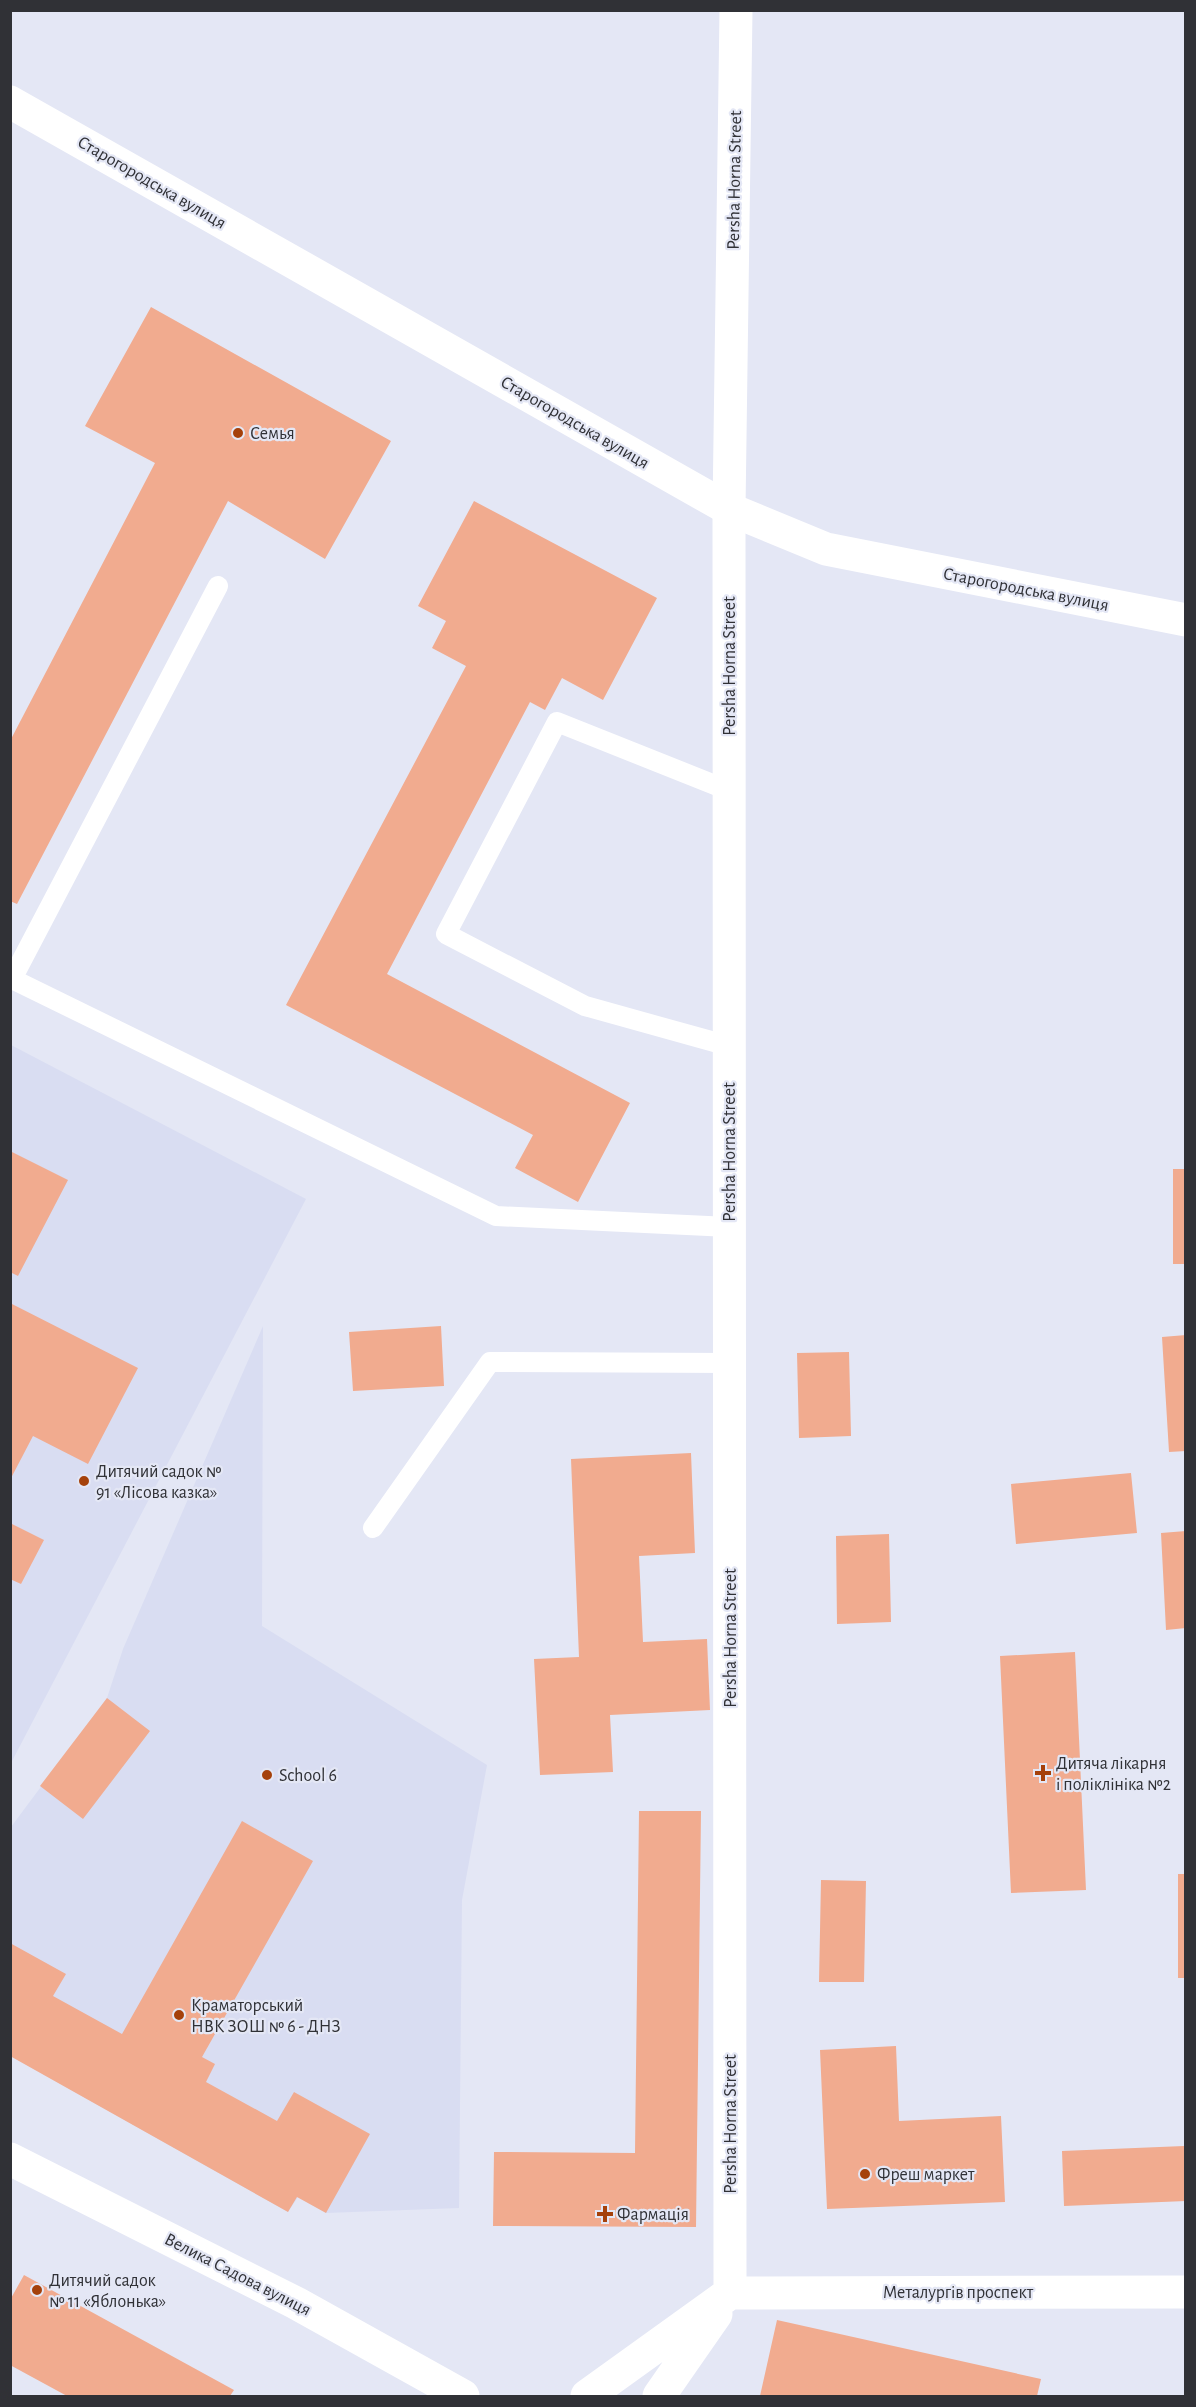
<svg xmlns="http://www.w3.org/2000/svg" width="1196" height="2407" font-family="'Alegreya Sans',sans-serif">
  <rect width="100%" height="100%" fill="#e4e7f5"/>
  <path fill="#d9ddf2" d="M11 1045 306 1199 11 1763Z
    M263 1326 262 1626 487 1765 462 1900 459 2208 326 2213 298 2197 288 2212 11 2056V1827L107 1698 123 1649Z"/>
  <path fill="#f1ab8f" d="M151 307 391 441 325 559 228 501 17 904 10 901V741L155 463 85 426Z
    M474 501 657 598 603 700 562 678 545 710 530 702 387 974 630 1103 578 1202 515 1168 533 1135 286 1005 466 666 432 648 446 621 418 606Z
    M10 1151 68 1180 18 1276 10 1272Z
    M1173 1169H1186V1264H1173Z
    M10 1303 138 1368 88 1464 33 1436 10 1480Z
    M441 1326 444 1386 353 1391 349 1332Z
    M1186 1335V1451L1169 1452 1162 1337Z
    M849 1352 851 1436 799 1438 797 1353Z
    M691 1453 695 1553 639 1556 643 1642 707 1639 710 1710 610 1715 613 1772 540 1775 534 1659 579 1657 571 1459Z
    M1131 1473 1137 1533 1016 1544 1011 1484Z
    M10 1523 44 1540 21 1584 10 1579Z
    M1186 1531V1628L1166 1630 1161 1533Z
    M889 1534 891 1622 837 1624 836 1536Z
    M1075 1652 1086 1890 1011 1893 1000 1656Z
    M107 1698 150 1731 83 1819 40 1786Z
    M639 1811H701L696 2227 493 2226 494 2152 635 2153Z
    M242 1821 313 1861 202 2057 215 2064 206 2082 277 2121 294 2092 370 2134 326 2213 297 2197 288 2212 10 2056V1943L66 1974 53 1996 122 2034Z
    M1178 1874H1186V1978H1178Z
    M821 1880 866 1881 864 1982H819Z
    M896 2046 899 2121 1001 2116 1005 2202 827 2209 820 2050Z
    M1184 2146 1186 2201 1064 2206 1062 2151Z
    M24 2275 234 2390 230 2396H67L10 2365V2300Z
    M777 2320 1041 2379 1037 2396H760Z"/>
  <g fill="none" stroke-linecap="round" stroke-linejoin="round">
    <path stroke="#fff" stroke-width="20" d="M218 586 12 979 496 1216 729 1227
      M729 1046 585 1006 446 934 557 722 730 791
      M373 1528 490 1362 730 1363"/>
    <path stroke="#fff" stroke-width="33" d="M730 2293 729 509 736 10
      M730 2293 1186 2292
      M587 2396 730 2293
      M659 2396 716 2314"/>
    <path stroke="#fff" stroke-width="33" d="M10 102 729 509 826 549 1186 620
      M10 2159 296 2303 463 2396"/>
  </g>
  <g fill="#a5410b" stroke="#e4e7f5" stroke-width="2">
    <circle cx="238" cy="433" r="6"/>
    <circle cx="84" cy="1481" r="6"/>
    <path d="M1040 1764h6v6h6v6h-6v6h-6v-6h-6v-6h6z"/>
    <circle cx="267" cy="1775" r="6"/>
    <circle cx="179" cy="2015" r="6"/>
    <circle cx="865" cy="2174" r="6"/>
    <path d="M602 2205h6v6h6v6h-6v6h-6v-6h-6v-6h6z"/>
    <circle cx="37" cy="2290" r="6"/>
  </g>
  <g text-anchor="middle" stroke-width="4.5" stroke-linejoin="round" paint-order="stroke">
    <g font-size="18" fill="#303136" stroke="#e4e7f5">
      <text transform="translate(734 180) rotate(-89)" y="6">Persha Horna Street</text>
      <text transform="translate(152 182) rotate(30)" y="6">Старогородська вулиця</text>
      <text transform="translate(575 422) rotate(30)" y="6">Старогородська вулиця</text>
      <text transform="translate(1026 589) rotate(11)" y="6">Старогородська вулиця</text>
      <text transform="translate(729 666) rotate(-90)" y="6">Persha Horna Street</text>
      <text transform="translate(729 1152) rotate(-90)" y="6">Persha Horna Street</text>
      <text transform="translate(730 1638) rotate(-90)" y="6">Persha Horna Street</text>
      <text transform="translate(730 2124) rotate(-90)" y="6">Persha Horna Street</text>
      <text transform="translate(238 2274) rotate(27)" y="6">Велика Садова вулиця</text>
      <text x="958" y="2298">Металургів проспект</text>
    </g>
    <g font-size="18" fill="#303136" stroke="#e4e7f5" text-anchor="start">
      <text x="250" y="439">Семья</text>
      <text x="96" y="1477">Дитячий садок №<tspan x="96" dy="21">91 «Лісова казка»</tspan></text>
      <text x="1056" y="1769">Дитяча лікарня<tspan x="1056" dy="21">і поліклініка №2</tspan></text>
      <text x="279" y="1781">School 6</text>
      <text x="191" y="2011">Краматорський<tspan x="191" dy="21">НВК ЗОШ № 6 - ДНЗ</tspan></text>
      <text x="877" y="2180">Фреш маркет</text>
      <text x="617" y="2220">Фармація</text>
      <text x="49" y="2286">Дитячий садок<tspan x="49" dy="21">№ 11 «Яблонька»</tspan></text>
    </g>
  </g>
  <rect width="1196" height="2407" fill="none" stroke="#303136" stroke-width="24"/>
</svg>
